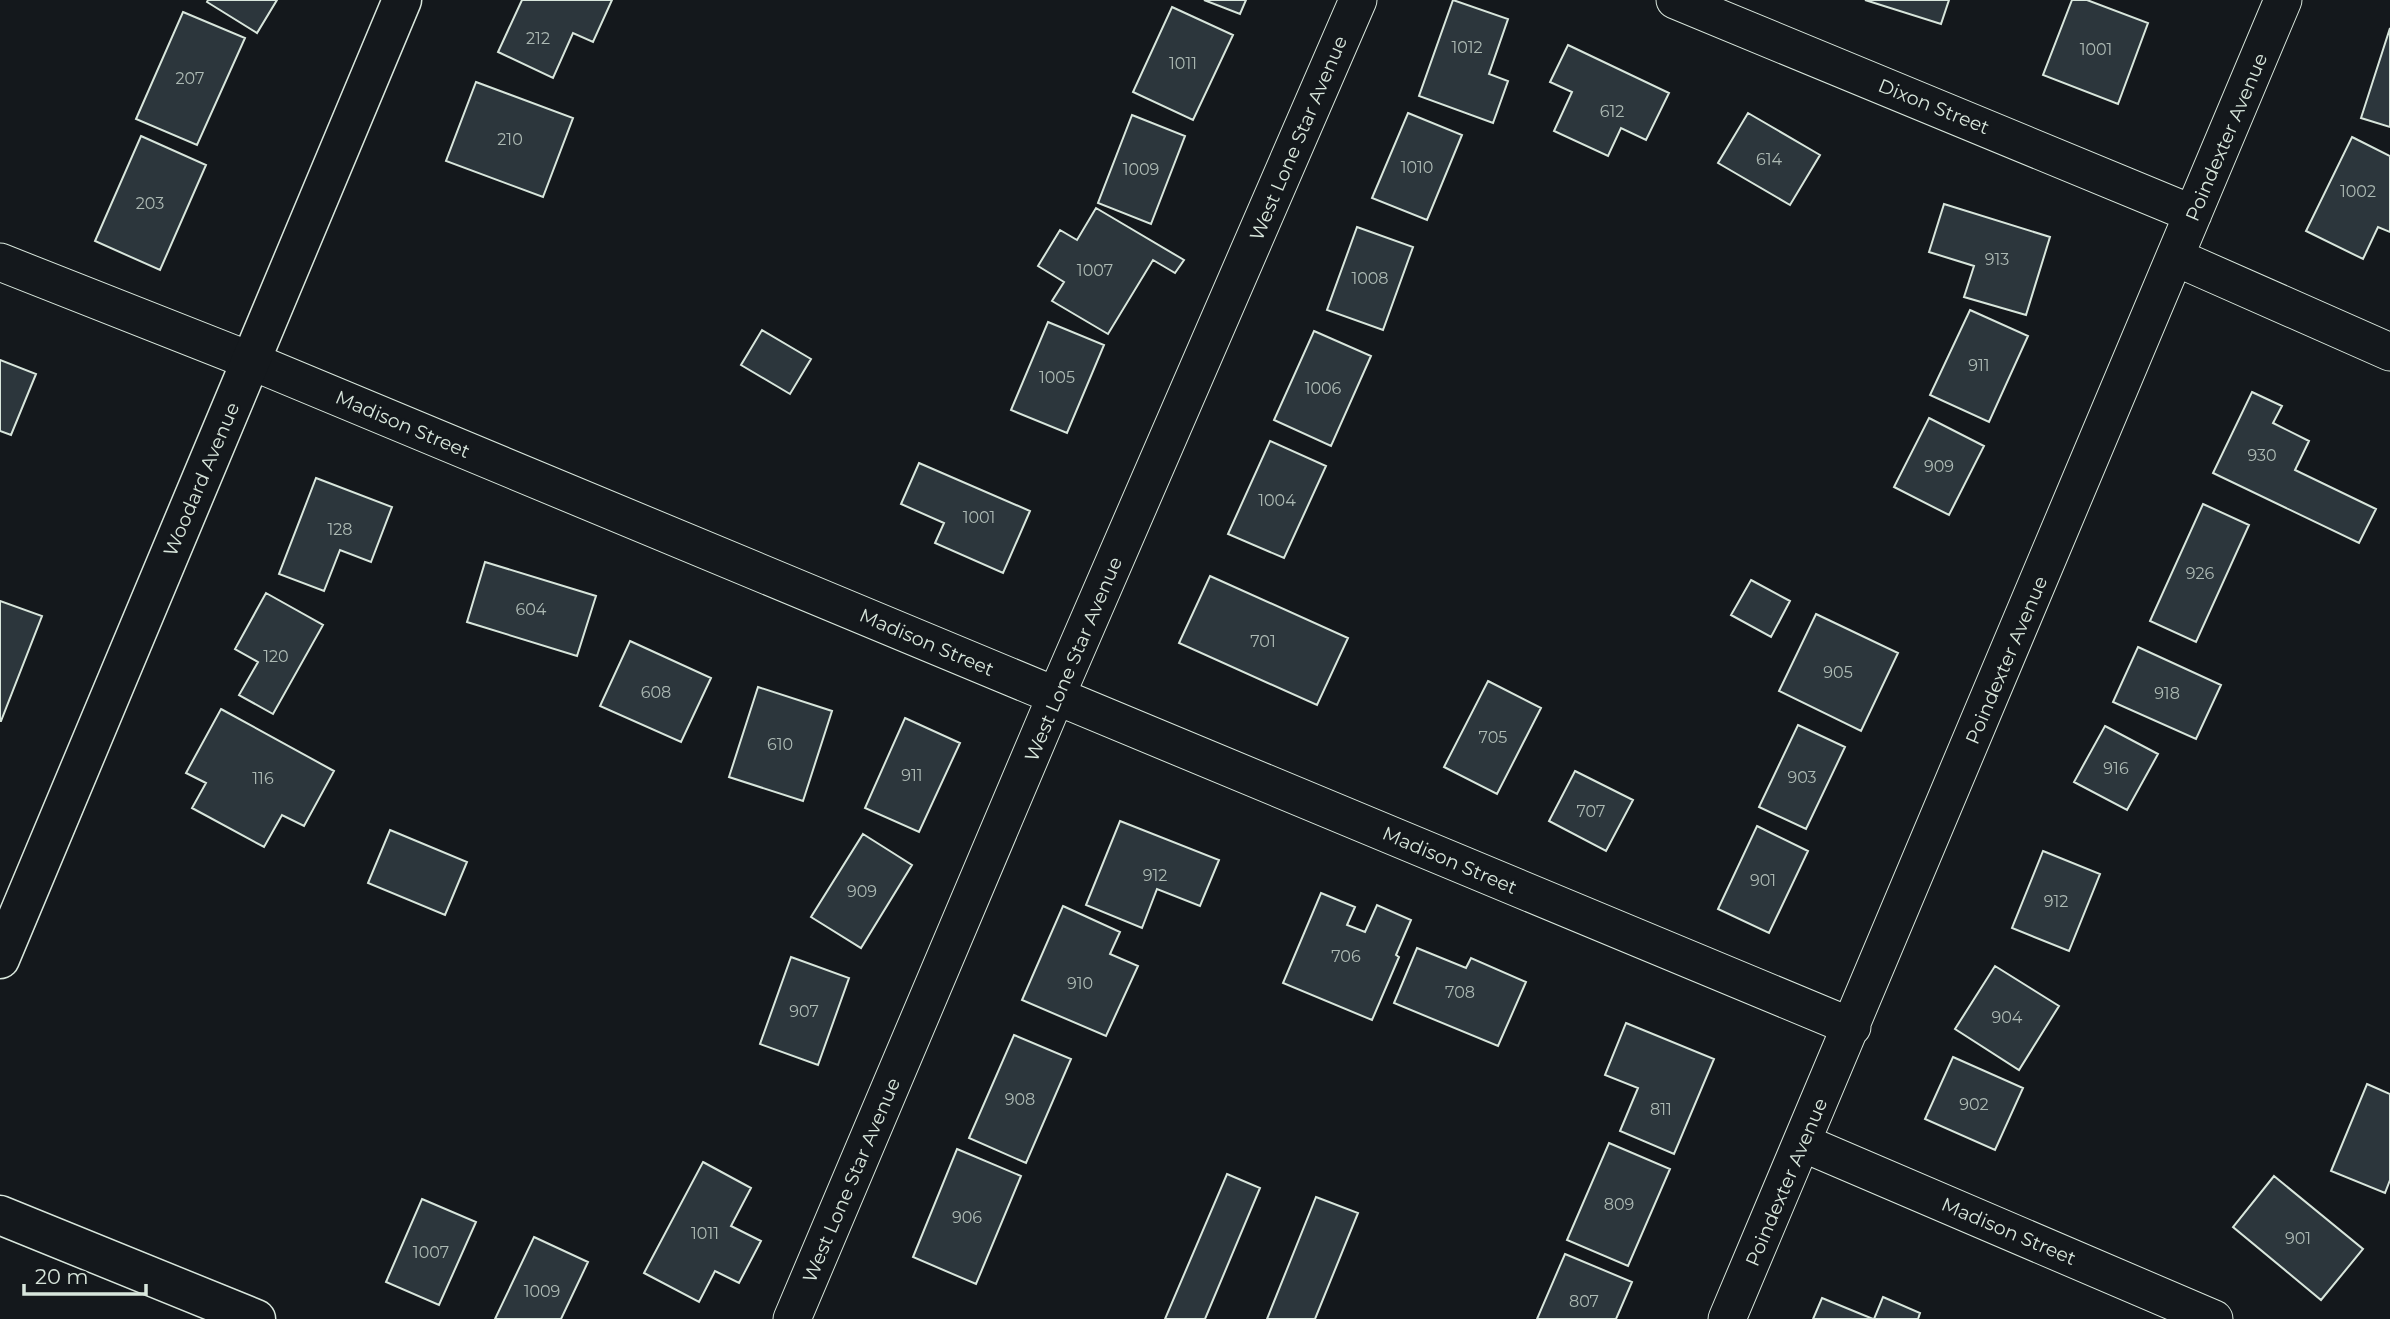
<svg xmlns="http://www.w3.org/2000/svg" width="2390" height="1319" font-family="Montserrat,sans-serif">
  <rect width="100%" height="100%" fill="#14181c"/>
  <path fill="#2c363c" stroke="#d8e6dc" stroke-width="2" d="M208 0H277L257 33 207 2Z
    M522 0H612L593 42 573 33 553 78 498 52Z
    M1204 0H1246L1240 14Z
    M1453 0 1508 19 1489 74 1508 81 1493 123 1419 96Z
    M1865 0H1949L1941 24Z
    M2072 0H2087L2148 23 2118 104 2043 75Z
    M1172 7 1233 35 1193 120 1133 92Z
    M183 12 245 38 197 145 136 119Z
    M2390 28V127L2361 118Z
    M1568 45 1669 93 1646 140 1621 128 1608 156 1554 131 1572 92 1550 82Z
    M476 82 573 118 543 197 446 161Z
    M1408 113 1462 135 1427 220 1372 198Z
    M1748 113 1820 155 1790 205 1718 163Z
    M1132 115 1185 136 1151 224 1098 203Z
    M141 136 206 165 160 270 95 241Z
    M2352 137 2390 156V232L2378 227 2363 259 2306 231Z
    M1944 204 2050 237 2026 315 1964 297 1974 266 1929 252Z
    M1096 208 1184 260 1175 273 1153 260 1108 334 1052 301 1064 282 1038 266 1060 230 1077 240Z
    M1357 227 1413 247 1383 330 1327 310Z
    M1970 310 2028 336 1989 422 1930 395Z
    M1048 322 1104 345 1067 433 1011 410Z
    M762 330 811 359 790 394 741 365Z
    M1314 331 1371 356 1331 446 1274 420Z
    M0 360 36 374 11 435 0 431Z
    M2252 392 2282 406 2273 423 2309 441 2295 470 2376 509 2359 543 2213 473Z
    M1929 418 1984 446 1949 515 1894 487Z
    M1270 441 1326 466 1284 558 1228 534Z
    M919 463 1030 511 1003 573 935 543 944 523 901 504Z
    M316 478 392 507 371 562 340 550 324 591 279 574Z
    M2203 504 2249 525 2196 642 2150 621Z
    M485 562 596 596 577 656 467 622Z
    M1210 576 1348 638 1317 705 1179 643Z
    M1751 580 1790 601 1771 637 1731 615Z
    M266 593 323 625 273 714 239 695 258 662 235 649Z
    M0 601 42 616 1 721H0Z
    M1816 614 1898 653 1861 731 1779 691Z
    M630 641 711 678 681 742 600 706Z
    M2138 647 2221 685 2196 739 2113 702Z
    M1488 681 1541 708 1497 794 1444 767Z
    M758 687 832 711 803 801 729 777Z
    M221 709 334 771 304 826 282 815 264 847 192 808 206 783 186 773Z
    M905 718 960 743 919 832 865 808Z
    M1798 725 1845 747 1806 829 1759 807Z
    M2105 726 2158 754 2127 810 2074 782Z
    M1575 771 1633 800 1606 851 1549 821Z
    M1120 821 1219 860 1200 906 1157 889 1142 928 1086 905Z
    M1757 826 1808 851 1769 933 1718 909Z
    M390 830 467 862 445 915 368 883Z
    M863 834 912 865 861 948 811 917Z
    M2043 851 2100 874 2069 951 2012 928Z
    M1321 893 1355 907 1347 925 1365 932 1377 905 1411 920 1396 955 1399 957 1372 1020 1283 983Z
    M1063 906 1120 932 1110 954 1138 966 1106 1036 1022 1000Z
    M1417 948 1466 968 1471 958 1526 982 1498 1046 1394 1003Z
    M791 957 849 978 818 1065 760 1044Z
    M1995 966 2059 1006 2019 1070 1955 1029Z
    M1626 1023 1714 1059 1674 1154 1620 1131 1638 1088 1605 1075Z
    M1014 1035 1071 1059 1026 1163 969 1138Z
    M1953 1057 2023 1088 1995 1150 1925 1119Z
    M2367 1084 2390 1094V1180L2385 1193 2331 1171Z
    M1609 1143 1670 1169 1628 1266 1567 1240Z
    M957 1149 1021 1176 976 1284 913 1257Z
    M703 1162 751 1188 731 1226 761 1241 739 1283 715 1271 699 1302 644 1273Z
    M1227 1174 1260 1188 1205 1319H1165Z
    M2274 1176 2363 1249 2321 1300 2233 1227Z
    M1316 1197 1358 1213 1315 1319H1267Z
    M422 1199 476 1222 439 1305 386 1282Z
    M534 1237 588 1262 561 1319H495Z
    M1565 1254 1632 1282 1616 1319H1537Z
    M1883 1297 1920 1313 1918 1319H1874Z
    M1822 1298 1873 1319H1813Z"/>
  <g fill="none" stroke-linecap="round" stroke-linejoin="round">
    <defs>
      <path id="street" d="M1675 0 2193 214
        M2175 257 2390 352
        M0 262 251 361 1852 1027
        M1803 1143 2214 1319
        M792 1319 1056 696 1358 0
        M1727 1319 2283 0"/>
      <path id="secondary" d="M0 959 402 0
        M0 1215 256 1319"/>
    </defs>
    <use href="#street" stroke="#d8e6dc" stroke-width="39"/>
    <use href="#secondary" stroke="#d8e6dc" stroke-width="41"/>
    <use href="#street" stroke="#14181c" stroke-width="37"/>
    <use href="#secondary" stroke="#14181c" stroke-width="38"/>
  </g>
  <g text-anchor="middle" stroke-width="5" stroke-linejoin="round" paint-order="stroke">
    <g font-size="16" fill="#adbab4">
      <text x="538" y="44">212</text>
      <text x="1467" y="53">1012</text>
      <text x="2096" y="55">1001</text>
      <text x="1183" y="69">1011</text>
      <text x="190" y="84">207</text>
      <text x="1612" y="117">612</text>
      <text x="510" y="145">210</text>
      <text x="1769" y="165">614</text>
      <text x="1417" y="173">1010</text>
      <text x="1141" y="175">1009</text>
      <text x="2358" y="197">1002</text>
      <text x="150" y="209">203</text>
      <text x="1997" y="265">913</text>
      <text x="1095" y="276">1007</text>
      <text x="1370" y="284">1008</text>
      <text x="1979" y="371">911</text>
      <text x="1057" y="383">1005</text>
      <text x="1323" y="394">1006</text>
      <text x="2262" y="461">930</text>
      <text x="1939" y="472">909</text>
      <text x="1277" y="506">1004</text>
      <text x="979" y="523">1001</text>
      <text x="340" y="535">128</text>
      <text x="2200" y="579">926</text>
      <text x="531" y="615">604</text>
      <text x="1263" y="647">701</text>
      <text x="276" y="662">120</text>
      <text x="1838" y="678">905</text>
      <text x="656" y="698">608</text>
      <text x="2167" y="699">918</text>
      <text x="1493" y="743">705</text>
      <text x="780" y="750">610</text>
      <text x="2116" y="774">916</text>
      <text x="912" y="781">911</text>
      <text x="1802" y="783">903</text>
      <text x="263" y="784">116</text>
      <text x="1591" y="817">707</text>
      <text x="1155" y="881">912</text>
      <text x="1763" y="886">901</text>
      <text x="862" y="897">909</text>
      <text x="2056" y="907">912</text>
      <text x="1346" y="962">706</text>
      <text x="1080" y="989">910</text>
      <text x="1460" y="998">708</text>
      <text x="804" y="1017">907</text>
      <text x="2007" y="1023">904</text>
      <text x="1020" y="1105">908</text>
      <text x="1974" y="1110">902</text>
      <text x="1661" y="1115">811</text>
      <text x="1619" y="1210">809</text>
      <text x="967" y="1223">906</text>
      <text x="705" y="1239">1011</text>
      <text x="2298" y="1244">901</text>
      <text x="431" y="1258">1007</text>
      <text x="542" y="1297">1009</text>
      <text x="1584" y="1307">807</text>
    </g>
    <g font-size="19" fill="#d8e6dc" stroke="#14181c">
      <text transform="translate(1934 106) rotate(22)" y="7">Dixon Street</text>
      <text transform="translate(2226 137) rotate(-67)" y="7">Poindexter Avenue</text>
      <text transform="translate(1298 138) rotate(-67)" y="7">West Lone Star Avenue</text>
      <text transform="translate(403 424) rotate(23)" y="7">Madison Street</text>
      <text transform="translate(201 479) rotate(-67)" y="7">Woodard Avenue</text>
      <text transform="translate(927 642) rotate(23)" y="7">Madison Street</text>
      <text transform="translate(1073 659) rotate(-67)" y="7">West Lone Star Avenue</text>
      <text transform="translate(2006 660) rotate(-67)" y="7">Poindexter Avenue</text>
      <text transform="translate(1450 860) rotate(23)" y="7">Madison Street</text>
      <text transform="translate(851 1180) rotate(-67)" y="7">West Lone Star Avenue</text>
      <text transform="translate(1786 1182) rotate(-67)" y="7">Poindexter Avenue</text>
      <text transform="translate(2009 1231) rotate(23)" y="7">Madison Street</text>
    </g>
  </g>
  <path d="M24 1284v10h122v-10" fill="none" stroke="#d8e6dc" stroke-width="3.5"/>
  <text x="35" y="1284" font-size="21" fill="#d8e6dc" stroke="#14181c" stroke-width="5" paint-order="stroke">20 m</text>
</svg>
